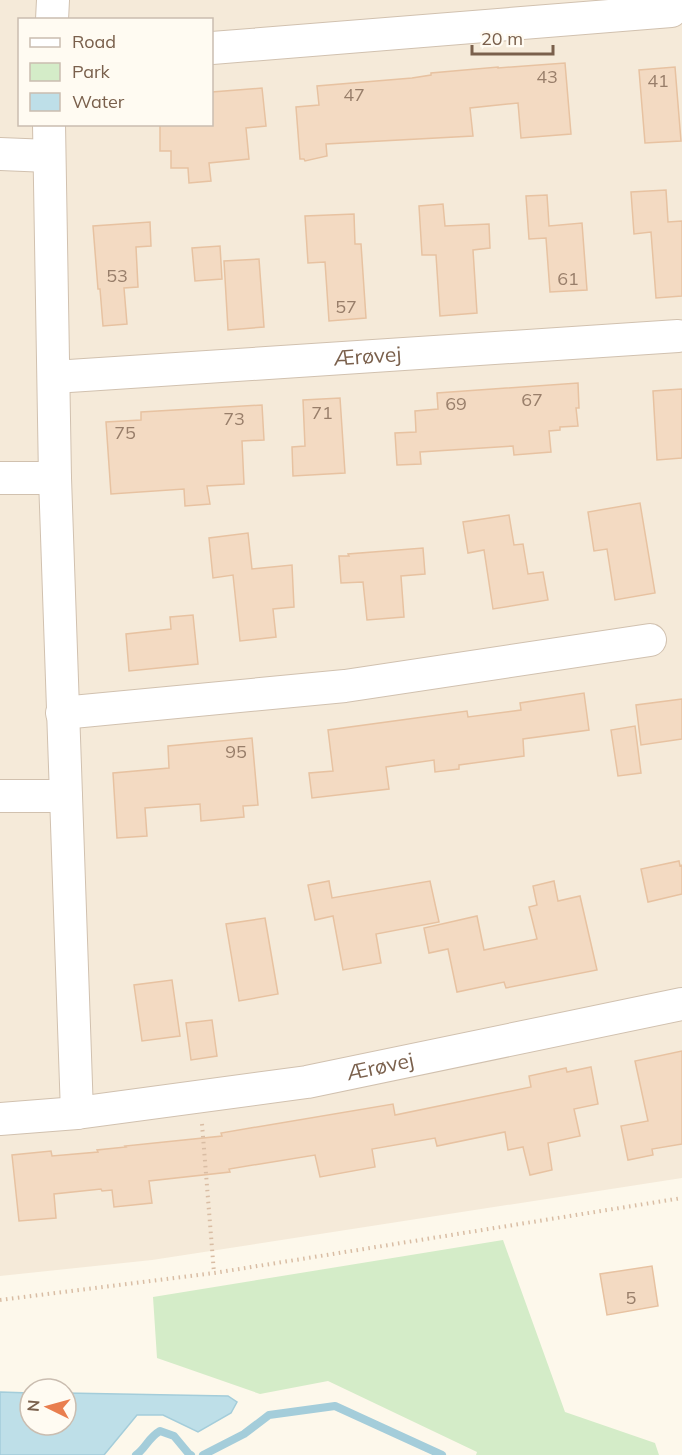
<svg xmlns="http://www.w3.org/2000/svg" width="682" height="1455" font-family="Mulish,sans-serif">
  <rect width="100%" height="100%" fill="#fdf8eb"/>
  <path fill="#f5ead9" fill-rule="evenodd" d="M0 0H682V1178L152 1260 0 1276ZM20 20H212V124H20Z"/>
  <path fill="#d4ecc8" d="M503 1240 565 1412 655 1443 659 1455H476L477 1452 328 1381 260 1394 157 1358 153 1297Z"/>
  <path fill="#bedfe8" stroke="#a4cdda" stroke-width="1.5" d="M0 1392 30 1393V1425H66V1393L228 1396 237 1402 231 1413 198 1432 163 1415H137L104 1455H0Z"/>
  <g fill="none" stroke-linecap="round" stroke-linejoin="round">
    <path stroke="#a4cdda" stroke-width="8" d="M136 1455C146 1448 148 1438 160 1431L174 1436 189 1454 191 1455
      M203 1455 244 1434 269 1415 335 1406 442 1455"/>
  </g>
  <path fill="#f3dac2" stroke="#e7c2a1" stroke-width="1.5" d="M565 63 571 134 521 138 518 103 470 108 473 136 326 144 327 156 305 161 304 159H300L296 107 319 105 317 86 412 78 431 75V73L498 67V68Z
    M675 67 681 141 645 143 639 70Z
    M262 88 266 126 246 128 249 159 209 163 211 181 189 183 188 168H171V151H160V124H212V92Z
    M666 190 668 222 682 221V296L656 298 651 232 634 234 631 192Z
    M547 195 549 226 582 223 587 290 550 292 546 238 529 239 526 196Z
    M443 204 445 226 489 224 490 248 473 250 477 313 440 316 436 255H422L419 206Z
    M354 214 355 244H361L366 318 329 321 325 262 308 263 305 216Z
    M150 222 151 246 136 247 138 287 124 288 127 324 103 326 100 289H98L93 226Z
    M220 246 222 279 195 281 192 248Z
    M259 259 264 327 228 330 224 261Z
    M578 383 579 408H576L578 426 560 427V430L549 431 551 452 514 455 513 446 420 452 421 464 397 465 395 433 416 432 415 411 438 409 437 393Z
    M682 389V458L657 460 653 391Z
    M340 398 345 473 293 476 292 447 305 446 303 400Z
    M262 405 264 440 242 441 244 484 207 486 210 504 185 506 184 489 111 494 106 422 141 420V412Z
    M640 503 655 593 615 600 607 549 594 551 588 512Z
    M509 515 514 545 523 544 528 574 543 572 548 600 493 609 484 550 468 553 463 522Z
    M248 533 252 569 292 565 294 607 273 609 276 637 240 641 233 575 213 578 209 538Z
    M423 548 425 574 401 576 404 617 367 620 363 582 341 583 339 556H349L348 554Z
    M193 615 198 664 129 671 126 634 171 629 170 617Z
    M584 693 589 730 523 739 524 756 459 765V769L435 772 434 760 386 767 389 789 312 798 309 773 333 771 328 730 467 711 468 717 521 710 520 703Z
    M682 699V739L641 745 636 705Z
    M635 726 641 773 618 776 611 730Z
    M252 738 258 805 243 806 244 817 201 821 200 804 145 808 147 836 117 838 113 773 169 768 168 746Z
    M679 861 680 866 682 865V894L648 902 641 869Z
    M329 881 332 898 430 881 439 922 376 934 381 963 343 970 333 916 315 920 308 885Z
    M554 881 558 901 580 896 597 970 506 988 504 982 457 992 448 949 429 953 424 928 477 916 484 950 537 939 529 907 537 905 533 886Z
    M265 918 278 994 239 1001 226 924Z
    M172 980 180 1036 142 1041 134 985Z
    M212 1020 217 1056 191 1060 186 1023Z
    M682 1051V1144L652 1149 653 1155 628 1160 621 1126 648 1121 635 1061Z
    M591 1067 598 1104 574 1109 580 1136 548 1143 552 1170 530 1175 523 1147 508 1150 505 1132 437 1146 435 1138 372 1149 375 1167 320 1177 315 1155 229 1169 230 1172 149 1181 152 1203 114 1207 112 1190 102 1191 101 1189 54 1194 56 1218 19 1221 12 1155 51 1151 52 1156 98 1152 97 1150 126 1147 125 1146 222 1136 221 1133 393 1104 395 1115 531 1087 529 1076 566 1068 567 1072Z
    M652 1266 658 1306 607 1315 600 1274Z"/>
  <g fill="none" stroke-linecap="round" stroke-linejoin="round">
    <defs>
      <g id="street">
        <path d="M52 20 53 0"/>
        <path d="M212 48 671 11"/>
        <path d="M49 124 55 478 77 1113"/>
        <path d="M0 154 49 156"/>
        <path id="s1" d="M54 377 678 336"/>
        <path d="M0 478H55"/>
        <path d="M62 713 345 686 650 640"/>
        <path d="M0 796H66"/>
        <path id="s2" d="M0 1119 77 1113 307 1082 682 1004"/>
      </g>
    </defs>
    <use href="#street" stroke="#d1c1af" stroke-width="34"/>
    <path stroke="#d9bda4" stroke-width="4" stroke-dasharray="1.5 4.5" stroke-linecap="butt" d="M202 1124 214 1273
      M0 1300 214 1273 682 1198"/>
    <use href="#street" stroke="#fff" stroke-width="32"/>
  </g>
  <g text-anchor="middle" stroke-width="6" stroke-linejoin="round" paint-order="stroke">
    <g font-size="18" fill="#987e6a">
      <text x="547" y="83">43</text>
      <text x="658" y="87">41</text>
      <text x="354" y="101">47</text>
      <text x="117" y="282">53</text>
      <text x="568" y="285">61</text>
      <text x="346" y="313">57</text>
      <text x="532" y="406">67</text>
      <text x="456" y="410">69</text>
      <text x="322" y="419">71</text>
      <text x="234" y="425">73</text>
      <text x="125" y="439">75</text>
      <text x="236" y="758">95</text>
      <text x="631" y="1304">5</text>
    </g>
    <g font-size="21" fill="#7a604c" stroke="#fffbf2">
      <text dy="7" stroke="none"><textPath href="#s1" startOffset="314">Ærøvej</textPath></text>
      <text dy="7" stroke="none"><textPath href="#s2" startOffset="384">Ærøvej</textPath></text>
    </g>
  </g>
  <rect x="18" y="18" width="195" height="108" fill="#fffbf2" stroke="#cabdb0" stroke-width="1.5"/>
  <rect x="30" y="38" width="30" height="9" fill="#ffffff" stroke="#cabdb0" stroke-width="1.5"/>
  <text x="72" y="48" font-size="18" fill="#7a604c">Road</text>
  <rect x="30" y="63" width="30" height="18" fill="#d4ecc8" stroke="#cabdb0" stroke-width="1.5"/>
  <text x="72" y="78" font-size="18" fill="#7a604c">Park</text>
  <rect x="30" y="93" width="30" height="18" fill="#bedfe8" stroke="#cabdb0" stroke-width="1.5"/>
  <text x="72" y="108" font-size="18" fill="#7a604c">Water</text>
  <g transform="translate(48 1407) rotate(275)"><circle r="28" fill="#fffbf2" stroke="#cabdb0" stroke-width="1.5"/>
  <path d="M0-4.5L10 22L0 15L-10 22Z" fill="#e97e4e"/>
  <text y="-9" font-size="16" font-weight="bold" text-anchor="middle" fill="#7a604c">N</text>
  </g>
  <path d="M472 45v9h81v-9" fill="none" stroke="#7a604c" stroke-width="3"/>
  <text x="481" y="45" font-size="18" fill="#7a604c" stroke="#fffbf2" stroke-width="4.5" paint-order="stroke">20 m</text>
</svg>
